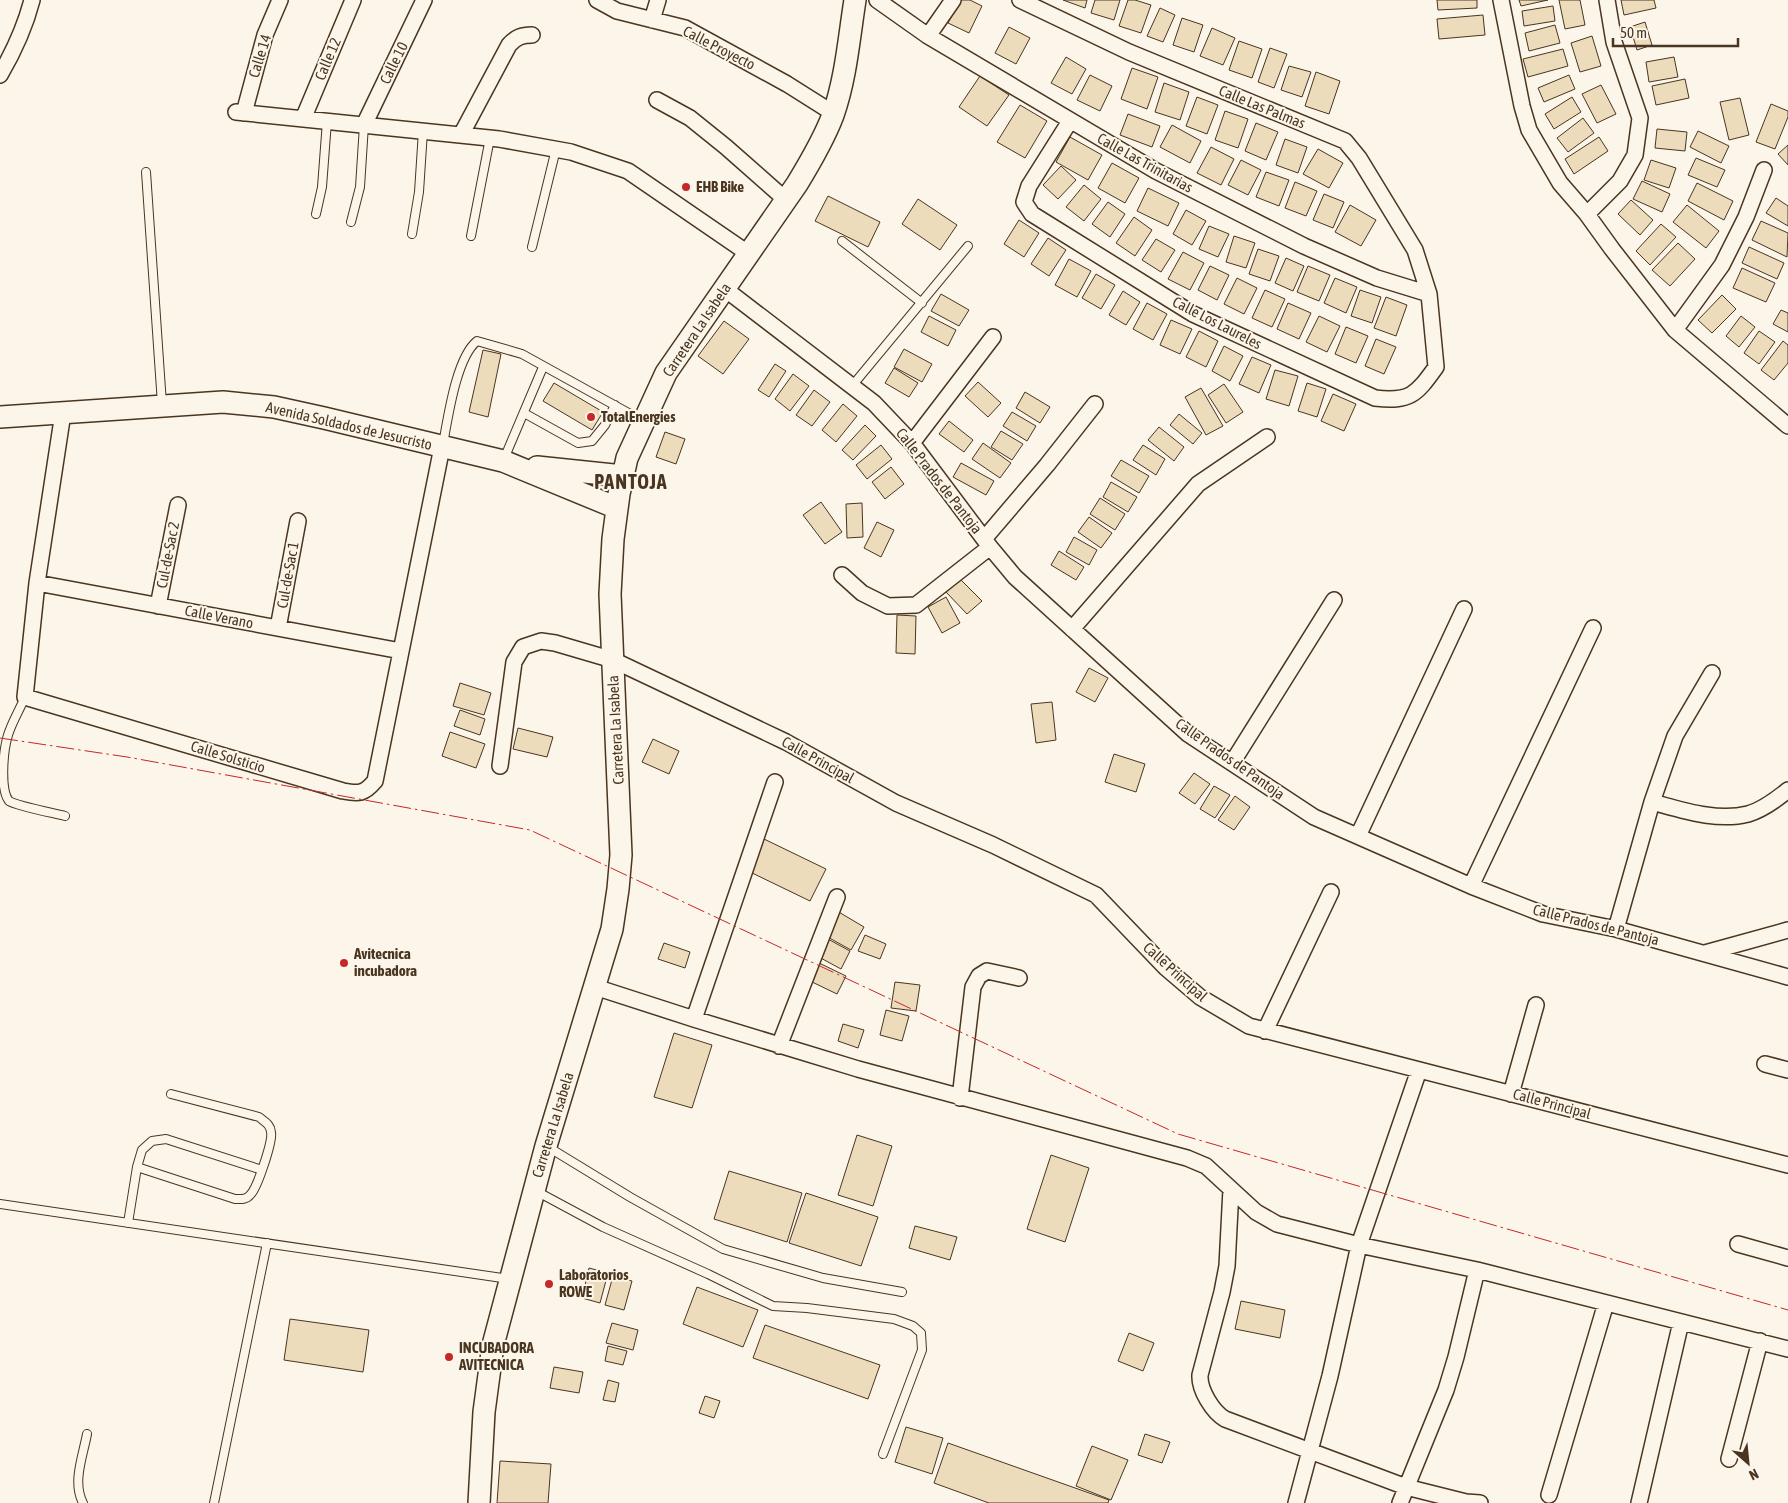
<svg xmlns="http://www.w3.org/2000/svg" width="1788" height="1503" font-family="'Asap Condensed',sans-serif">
  <rect width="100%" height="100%" fill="#fbf6e9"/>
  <path fill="#ecdcbc" stroke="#4a3520" d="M960 0H970L982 6 969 33 948 23Z
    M1063 0H1087L1085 8Z
    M1095 0H1120L1114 20 1091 13Z
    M1128 0H1135L1151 5 1141 33 1119 26Z
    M1437 0H1477V8L1438 10Z
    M1519 0H1548L1521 6Z
    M1559 0H1580L1585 25 1565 29Z
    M1621 0H1654L1656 8 1624 15Z
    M1553 6 1555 21 1524 26 1522 11Z
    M1160 8 1175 15 1163 42 1147 36Z
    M1483 15 1485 35 1439 39 1437 19Z
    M1182 18 1203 25 1194 52 1173 45Z
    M1645 22 1652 45 1637 50 1630 27Z
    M1555 25 1560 43 1529 51 1525 33Z
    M1009 27 1030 38 1016 64 995 53Z
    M1212 28 1235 38 1223 65 1200 56Z
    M1592 36 1601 66 1580 72 1571 43Z
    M1239 41 1262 49 1252 78 1229 70Z
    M1270 48 1287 54 1274 88 1258 82Z
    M1563 49 1568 66 1528 77 1523 59Z
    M1066 57 1086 69 1072 94 1051 83Z
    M1674 57 1678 77 1649 82 1646 62Z
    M1289 66 1311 72 1302 97 1281 90Z
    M1132 68 1158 77 1147 109 1121 99Z
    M1316 72 1340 81 1329 114 1305 106Z
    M1090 75 1112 86 1100 111 1077 100Z
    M1569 75 1575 89 1544 102 1538 88Z
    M980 76 1009 95 987 126 959 107Z
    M1685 79 1689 98 1656 105 1652 86Z
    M1164 83 1189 92 1180 120 1155 112Z
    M1601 85 1616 114 1597 123 1582 94Z
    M1197 97 1218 105 1207 134 1186 126Z
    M1572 97 1581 112 1554 129 1545 114Z
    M1740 98 1749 135 1729 140 1720 102Z
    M1771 104 1788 111V117L1775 149 1756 142Z
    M1020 105 1047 121 1025 158 997 142Z
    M1225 111 1248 119 1238 148 1215 140Z
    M1128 114 1160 126 1152 147 1120 135Z
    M1583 118 1594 133 1568 152 1557 138Z
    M1256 123 1278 132 1266 160 1245 151Z
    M1172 125 1201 141 1190 163 1160 147Z
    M1657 129 1687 132 1685 151 1655 148Z
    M1698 131 1729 146 1721 163 1690 147Z
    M1070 137 1102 155 1088 180 1056 162Z
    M1599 137 1608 151 1574 174 1565 159Z
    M1285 139 1307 147 1298 173 1276 165Z
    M1788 145V165L1778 154Z
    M1211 147 1234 159 1221 185 1197 173Z
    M1318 149 1343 163 1329 188 1303 174Z
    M1696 158 1725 170 1717 187 1688 175Z
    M1241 160 1261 170 1248 195 1228 185Z
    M1651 160 1676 168 1669 188 1644 180Z
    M1112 163 1139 178 1125 203 1098 188Z
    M1061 166 1076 180 1058 199 1043 185Z
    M1266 172 1289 180 1279 206 1256 197Z
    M1642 181 1670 194 1662 212 1633 199Z
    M1295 182 1317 191 1306 216 1285 208Z
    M1697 183 1733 201 1724 220 1688 201Z
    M1084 185 1101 199 1084 221 1066 207Z
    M1148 188 1179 203 1168 226 1137 211Z
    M1324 194 1344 202 1333 228 1313 220Z
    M828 196 880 222 868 247 815 221Z
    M1776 198 1788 206V226L1766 213Z
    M918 199 957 225 940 250 902 224Z
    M1631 200 1653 220 1640 235 1618 214Z
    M1108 202 1125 214 1110 237 1092 224Z
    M1350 205 1376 220 1361 246 1335 232Z
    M1687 205 1719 231 1706 248 1673 222Z
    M1186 210 1206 221 1192 245 1173 234Z
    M1134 217 1152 230 1135 256 1116 243Z
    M1019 220 1039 233 1024 257 1004 244Z
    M1761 221 1788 233 1787 257 1752 240Z
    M1661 224 1676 237 1650 265 1636 251Z
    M1209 226 1229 234 1218 257 1199 249Z
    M1234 236 1255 243 1246 268 1226 262Z
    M1048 238 1066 250 1049 276 1031 264Z
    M1156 239 1175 250 1161 272 1142 260Z
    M1678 243 1695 259 1670 286 1652 270Z
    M1749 247 1784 263 1777 279 1742 263Z
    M1258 249 1279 256 1270 281 1249 274Z
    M1183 252 1204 263 1190 290 1168 279Z
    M1286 258 1304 266 1293 291 1275 283Z
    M1069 259 1091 271 1077 297 1055 285Z
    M1210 266 1229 275 1217 300 1198 290Z
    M1308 266 1330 275 1319 301 1297 292Z
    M1742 268 1775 283 1766 302 1733 288Z
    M1096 274 1115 285 1101 309 1082 298Z
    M1237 278 1257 288 1244 314 1224 304Z
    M1335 278 1357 287 1346 313 1324 303Z
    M1265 290 1285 299 1272 327 1252 318Z
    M1360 290 1381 297 1372 323 1351 316Z
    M1123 291 1140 302 1126 325 1109 315Z
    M941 294 969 310 959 326 931 311Z
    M1722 295 1736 309 1712 333 1698 320Z
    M1386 297 1407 305 1396 336 1374 328Z
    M1147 303 1167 314 1153 340 1133 329Z
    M1288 303 1311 313 1299 339 1277 329Z
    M1781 310 1788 313V332L1773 324Z
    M929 316 956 330 948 346 921 332Z
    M1319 316 1340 326 1327 352 1306 342Z
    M1741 316 1755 327 1739 347 1726 336Z
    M1171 320 1192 329 1180 354 1160 345Z
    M724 321 749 339 723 374 698 356Z
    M1346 327 1368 336 1356 363 1335 354Z
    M1199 331 1218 341 1206 367 1186 357Z
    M1759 331 1775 342 1759 364 1744 353Z
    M1376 339 1396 347 1384 374 1365 366Z
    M1783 341 1788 345V363L1774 380 1761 370Z
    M1224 346 1243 356 1230 381 1212 371Z
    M904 349 932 364 922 382 894 367Z
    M483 350 501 354 488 417 469 412Z
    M1252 357 1271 365 1259 393 1239 384Z
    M775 364 786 371 769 397 758 390Z
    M894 368 918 383 909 397 885 383Z
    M1275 370 1298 376 1289 406 1266 399Z
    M793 374 809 386 790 411 775 399Z
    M978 382 1001 403 988 417 965 396Z
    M554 383 603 412 592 430 543 401Z
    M1307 383 1326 389 1317 417 1298 411Z
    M1224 384 1243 412 1226 423 1208 395Z
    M1201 388 1223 426 1206 435 1185 397Z
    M814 390 830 402 812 426 796 415Z
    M1025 392 1050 407 1040 423 1016 408Z
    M1333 394 1356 404 1344 431 1321 421Z
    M843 404 857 416 836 442 822 430Z
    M1012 412 1036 426 1027 441 1003 426Z
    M1179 414 1202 433 1193 444 1170 425Z
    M949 421 973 440 964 452 939 434Z
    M865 425 876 436 853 460 842 450Z
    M1159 427 1184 447 1174 461 1148 440Z
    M1001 431 1023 444 1012 460 991 447Z
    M665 432 685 439 676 464 656 457Z
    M983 443 1011 463 1000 478 972 459Z
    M881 445 892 459 867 479 856 465Z
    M1143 445 1165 459 1156 475 1133 460Z
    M1121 460 1149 476 1139 493 1111 476Z
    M961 463 994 481 986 495 953 477Z
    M891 467 904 484 885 499 872 482Z
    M1111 482 1137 497 1128 512 1103 497Z
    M1100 498 1125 514 1115 530 1090 514Z
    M821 502 842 532 825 544 803 515Z
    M862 503 863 537 847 538 846 504Z
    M1089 517 1112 533 1101 548 1078 532Z
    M877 522 894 530 881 557 864 548Z
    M1074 537 1097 550 1089 565 1066 552Z
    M1059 551 1084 567 1076 580 1051 565Z
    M960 579 982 601 967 614 946 592Z
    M946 597 960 623 942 633 928 607Z
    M897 615 916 616 915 654 896 653Z
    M1089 668 1108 678 1095 702 1076 692Z
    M460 683 491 693 484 715 453 706Z
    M1052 702 1056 740 1036 743 1031 704Z
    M460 710 485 719 480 735 454 726Z
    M518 728 553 737 547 757 513 749Z
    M450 732 485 744 476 768 442 756Z
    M653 739 679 751 669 774 642 762Z
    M1114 754 1145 764 1136 792 1105 782Z
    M1194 773 1210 784 1195 804 1179 793Z
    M1214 786 1230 795 1215 818 1200 809Z
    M1235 796 1250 807 1234 830 1218 820Z
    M764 839 826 869 810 901 748 871Z
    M837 911 864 927 851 950 824 935Z
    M865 935 886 944 880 959 858 951Z
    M826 938 850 951 841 969 817 956Z
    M664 943 690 952 685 968 658 959Z
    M817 962 846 976 837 994 808 980Z
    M895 982 920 985 916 1011 891 1008Z
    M886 1010 909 1016 902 1041 880 1035Z
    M843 1024 864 1030 858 1048 838 1041Z
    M674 1033 712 1045 692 1108 654 1097Z
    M857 1135 892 1146 873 1206 838 1195Z
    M1051 1155 1089 1168 1065 1242 1027 1229Z
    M729 1171 802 1193 787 1242 714 1219Z
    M806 1193 878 1217 861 1266 789 1243Z
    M915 1226 957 1237 950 1260 909 1248Z
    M589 1268 608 1273 600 1303 582 1298Z
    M613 1276 632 1281 624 1310 605 1305Z
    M697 1287 758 1310 743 1347 683 1324Z
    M1241 1301 1285 1310 1280 1338 1235 1329Z
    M290 1319 369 1330 363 1372 284 1360Z
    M612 1323 638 1330 633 1350 606 1343Z
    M765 1325 880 1365 868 1399 753 1358Z
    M1129 1333 1154 1343 1143 1371 1118 1361Z
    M608 1346 627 1351 623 1365 605 1361Z
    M554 1367 583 1372 579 1393 550 1388Z
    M608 1380 619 1383 615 1402 603 1400Z
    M705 1396 720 1401 714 1418 699 1413Z
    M906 1427 943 1438 932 1474 895 1462Z
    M1145 1434 1170 1442 1162 1463 1138 1455Z
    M948 1443 1109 1500 1108 1503H989L934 1483Z
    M1092 1446 1128 1460 1111 1500 1076 1486Z
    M500 1461 551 1464 548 1503H497Z"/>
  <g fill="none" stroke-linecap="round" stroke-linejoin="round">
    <defs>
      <path id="lane" d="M146 172 162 404
        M316 214 322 187 327 121
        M351 222 360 187 364 125
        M412 234 419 192 423 131
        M471 236 490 138
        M842 241 922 303
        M532 247 556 149
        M852 386 968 246
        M524 413 578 443 592 441 605 425 615 405
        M443 444C448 418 456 358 477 341L522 354 643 421
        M504 459 543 367
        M25 697C20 709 12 722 8 735 3 751 0 790 9 801 17 806 53 813 65 816
        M548 1147 630 1197 723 1249 823 1278 902 1292
        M137 1167 235 1199C241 1199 246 1200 250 1195 257 1189 273 1141 271 1132 270 1124 265 1122 259 1117L171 1094
        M536 1191 603 1227 708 1274 773 1306 807 1308 894 1319 913 1326 921 1333 922 1350 883 1454
        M0 1204 509 1279
        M128 1223 137 1167 142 1150 152 1141 166 1139 262 1170
        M83 1503C72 1482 83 1456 87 1434
        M214 1503 267 1243"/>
      <path id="street" d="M597 0 617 11 685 28 787 84 833 113
        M877 0 928 36 1156 171 1304 246 1377 278 1429 294
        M1020 0 1129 52 1345 141 1359 158 1415 250 1429 294 1436 367C1416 395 1410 402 1375 398L1193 314 1032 214 1024 202 1029 186 1070 121
        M1501 0 1522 106 1529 130 1560 183 1586 213 1612 249 1675 330 1788 426
        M652 20 658 0
        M928 36 953 0
        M0 75C14 51 25 27 32 0
        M657 100 690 118 726 147 786 200
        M236 112 499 139 571 152 628 171 749 254
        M244 113 265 35 280 0
        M303 119 353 0
        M364 125 424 0
        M461 135 509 45C516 37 522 35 532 35
        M1586 213 1591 210 1620 181 1635 155 1640 118 1614 42 1607 0
        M725 289 874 403 912 443 990 547 1015 577 1188 734 1314 817 1471 886 1543 914 1616 929 1788 977
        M1675 330 1722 265 1746 217 1764 170
        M63 413 37 583 25 697 343 791C359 794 364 794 375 781L442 447
        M912 443 993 337
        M984 539 1047 465 1095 404
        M842 575 862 593 888 606 916 605 990 547
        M37 583 401 651
        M158 606 178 505
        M278 628 298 521
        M1072 629 1198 484 1267 437
        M1232 763 1334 600
        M500 766 514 662 523 647 541 641 555 643 613 660 786 742 896 803 993 845 1096 895 1166 968 1200 997 1249 1026 1788 1165
        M1652 802C1682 810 1717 822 1748 814 1762 810 1777 799 1788 790
        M1358 836 1464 609
        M1471 886 1593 628
        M1616 929 1652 802 1675 736 1712 673
        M1705 953 1788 930
        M595 987 694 1019 858 1069 1187 1158 1206 1166 1256 1212 1277 1224 1359 1245 1477 1270 1788 1349
        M694 1019 775 782
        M1265 1031 1331 892
        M779 1046 837 897
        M1765 1064 1788 1070
        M1511 1094 1536 1005
        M960 1098 973 987 979 976 987 971 1019 978
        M1231 1189 1227 1266 1222 1292 1200 1375C1199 1390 1213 1412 1225 1419L1406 1487 1466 1502 1480 1503
        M1738 1244 1788 1258
        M1729 1459 1760 1341
        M1549 1495 1606 1303
        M1296 1503 1330 1376 1359 1245 1419 1070
        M1400 1503 1446 1390 1456 1357 1477 1270
        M1639 1503 1681 1322"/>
      <path id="secondary" d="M0 417 223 402 274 407 324 418 503 461 617 508
        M537 467 623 476
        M479 1503 484 1412 493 1345 546 1146 612 929 618 889 621 855 610 594 613 539 619 494 627 458 666 373 797 184C811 161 824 139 833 115 846 78 849 38 855 0"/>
    </defs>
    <use href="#lane" stroke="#4a3520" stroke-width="10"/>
    <use href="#street" stroke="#4a3520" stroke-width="18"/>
    <use href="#secondary" stroke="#4a3520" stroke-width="24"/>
    <use href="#lane" stroke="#fbf6e9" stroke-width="8"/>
    <use href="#street" stroke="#fbf6e9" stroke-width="15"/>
    <use href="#secondary" stroke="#fbf6e9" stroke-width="21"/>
    <path stroke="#c62828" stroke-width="1" stroke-dasharray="18 4 2.5 4" stroke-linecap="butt" d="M0 738 127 757 530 830 1178 1134 1788 1310"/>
  </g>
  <g fill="#c62828" stroke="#fbf6e9" stroke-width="2">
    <circle cx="686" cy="187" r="5"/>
    <circle cx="591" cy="417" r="5"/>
    <circle cx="344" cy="963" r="5"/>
    <circle cx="549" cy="1284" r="5"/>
    <circle cx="449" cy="1357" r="5"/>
  </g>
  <g text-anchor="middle" stroke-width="4" stroke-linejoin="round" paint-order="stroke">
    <g font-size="15" fill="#4a3520" stroke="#fbf6e9">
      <text transform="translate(719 48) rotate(27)" y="5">Calle Proyecto</text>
      <text transform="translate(260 56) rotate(-73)" y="5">Calle 14</text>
      <text transform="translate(328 59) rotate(-67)" y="5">Calle 12</text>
      <text transform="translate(394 63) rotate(-64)" y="5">Calle 10</text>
      <text transform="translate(1262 107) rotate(22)" y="5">Calle Las Palmas</text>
      <text transform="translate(1145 163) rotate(29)" y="5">Calle Las Trinitarias</text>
      <text transform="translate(1217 323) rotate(27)" y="5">Calle Los Laureles</text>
      <text transform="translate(697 330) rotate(-56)" y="5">Carretera La Isabela</text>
      <text transform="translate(349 426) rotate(13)" y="5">Avenida Soldados de Jesucristo</text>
      <text transform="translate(939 481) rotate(52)" y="5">Calle Prados de Pantoja</text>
      <text transform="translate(168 555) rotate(-79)" y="5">Cul-de-Sac 2</text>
      <text transform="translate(288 575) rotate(-80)" y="5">Cul-de-Sac 1</text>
      <text transform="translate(219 617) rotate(11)" y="5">Calle Verano</text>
      <text transform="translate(616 730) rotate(-93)" y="5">Carretera La Isabela</text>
      <text transform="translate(228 757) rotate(17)" y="5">Calle Solsticio</text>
      <text transform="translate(1230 759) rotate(35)" y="5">Calle Prados de Pantoja</text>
      <text transform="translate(818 760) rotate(29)" y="5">Calle Principal</text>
      <text transform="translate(1596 925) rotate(14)" y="5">Calle Prados de Pantoja</text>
      <text transform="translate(1175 972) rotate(42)" y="5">Calle Principal</text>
      <text transform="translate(1552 1104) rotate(15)" y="5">Calle Principal</text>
      <text transform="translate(553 1125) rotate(-73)" y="5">Carretera La Isabela</text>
    </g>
    <g font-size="15" font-weight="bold" fill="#4a3520" stroke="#fbf6e9" text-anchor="start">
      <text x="696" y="192">EHB Bike</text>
      <text x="601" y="422">TotalEnergies</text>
      <text x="354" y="959">Avitecnica<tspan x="354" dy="17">incubadora</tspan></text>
      <text x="559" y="1280">Laboratorios<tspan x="559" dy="17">ROWE</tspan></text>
      <text x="459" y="1353">INCUBADORA<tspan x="459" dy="17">AVITECNICA</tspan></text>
    </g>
    <g font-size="20" font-weight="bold" letter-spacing="1" fill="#4a3520" stroke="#fbf6e9">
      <text x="631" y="489">PANTOJA</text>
    </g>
  </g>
  <g transform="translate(1748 1463) rotate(153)" stroke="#fbf6e9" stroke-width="4" paint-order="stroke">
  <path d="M0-4L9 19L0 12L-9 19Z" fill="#4a3520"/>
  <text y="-8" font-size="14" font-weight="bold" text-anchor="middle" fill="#4a3520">N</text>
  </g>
  <path d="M1613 38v8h125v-8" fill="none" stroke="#4a3520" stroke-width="2.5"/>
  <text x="1620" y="38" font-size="15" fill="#4a3520" stroke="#fbf6e9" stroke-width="4" paint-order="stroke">50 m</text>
</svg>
